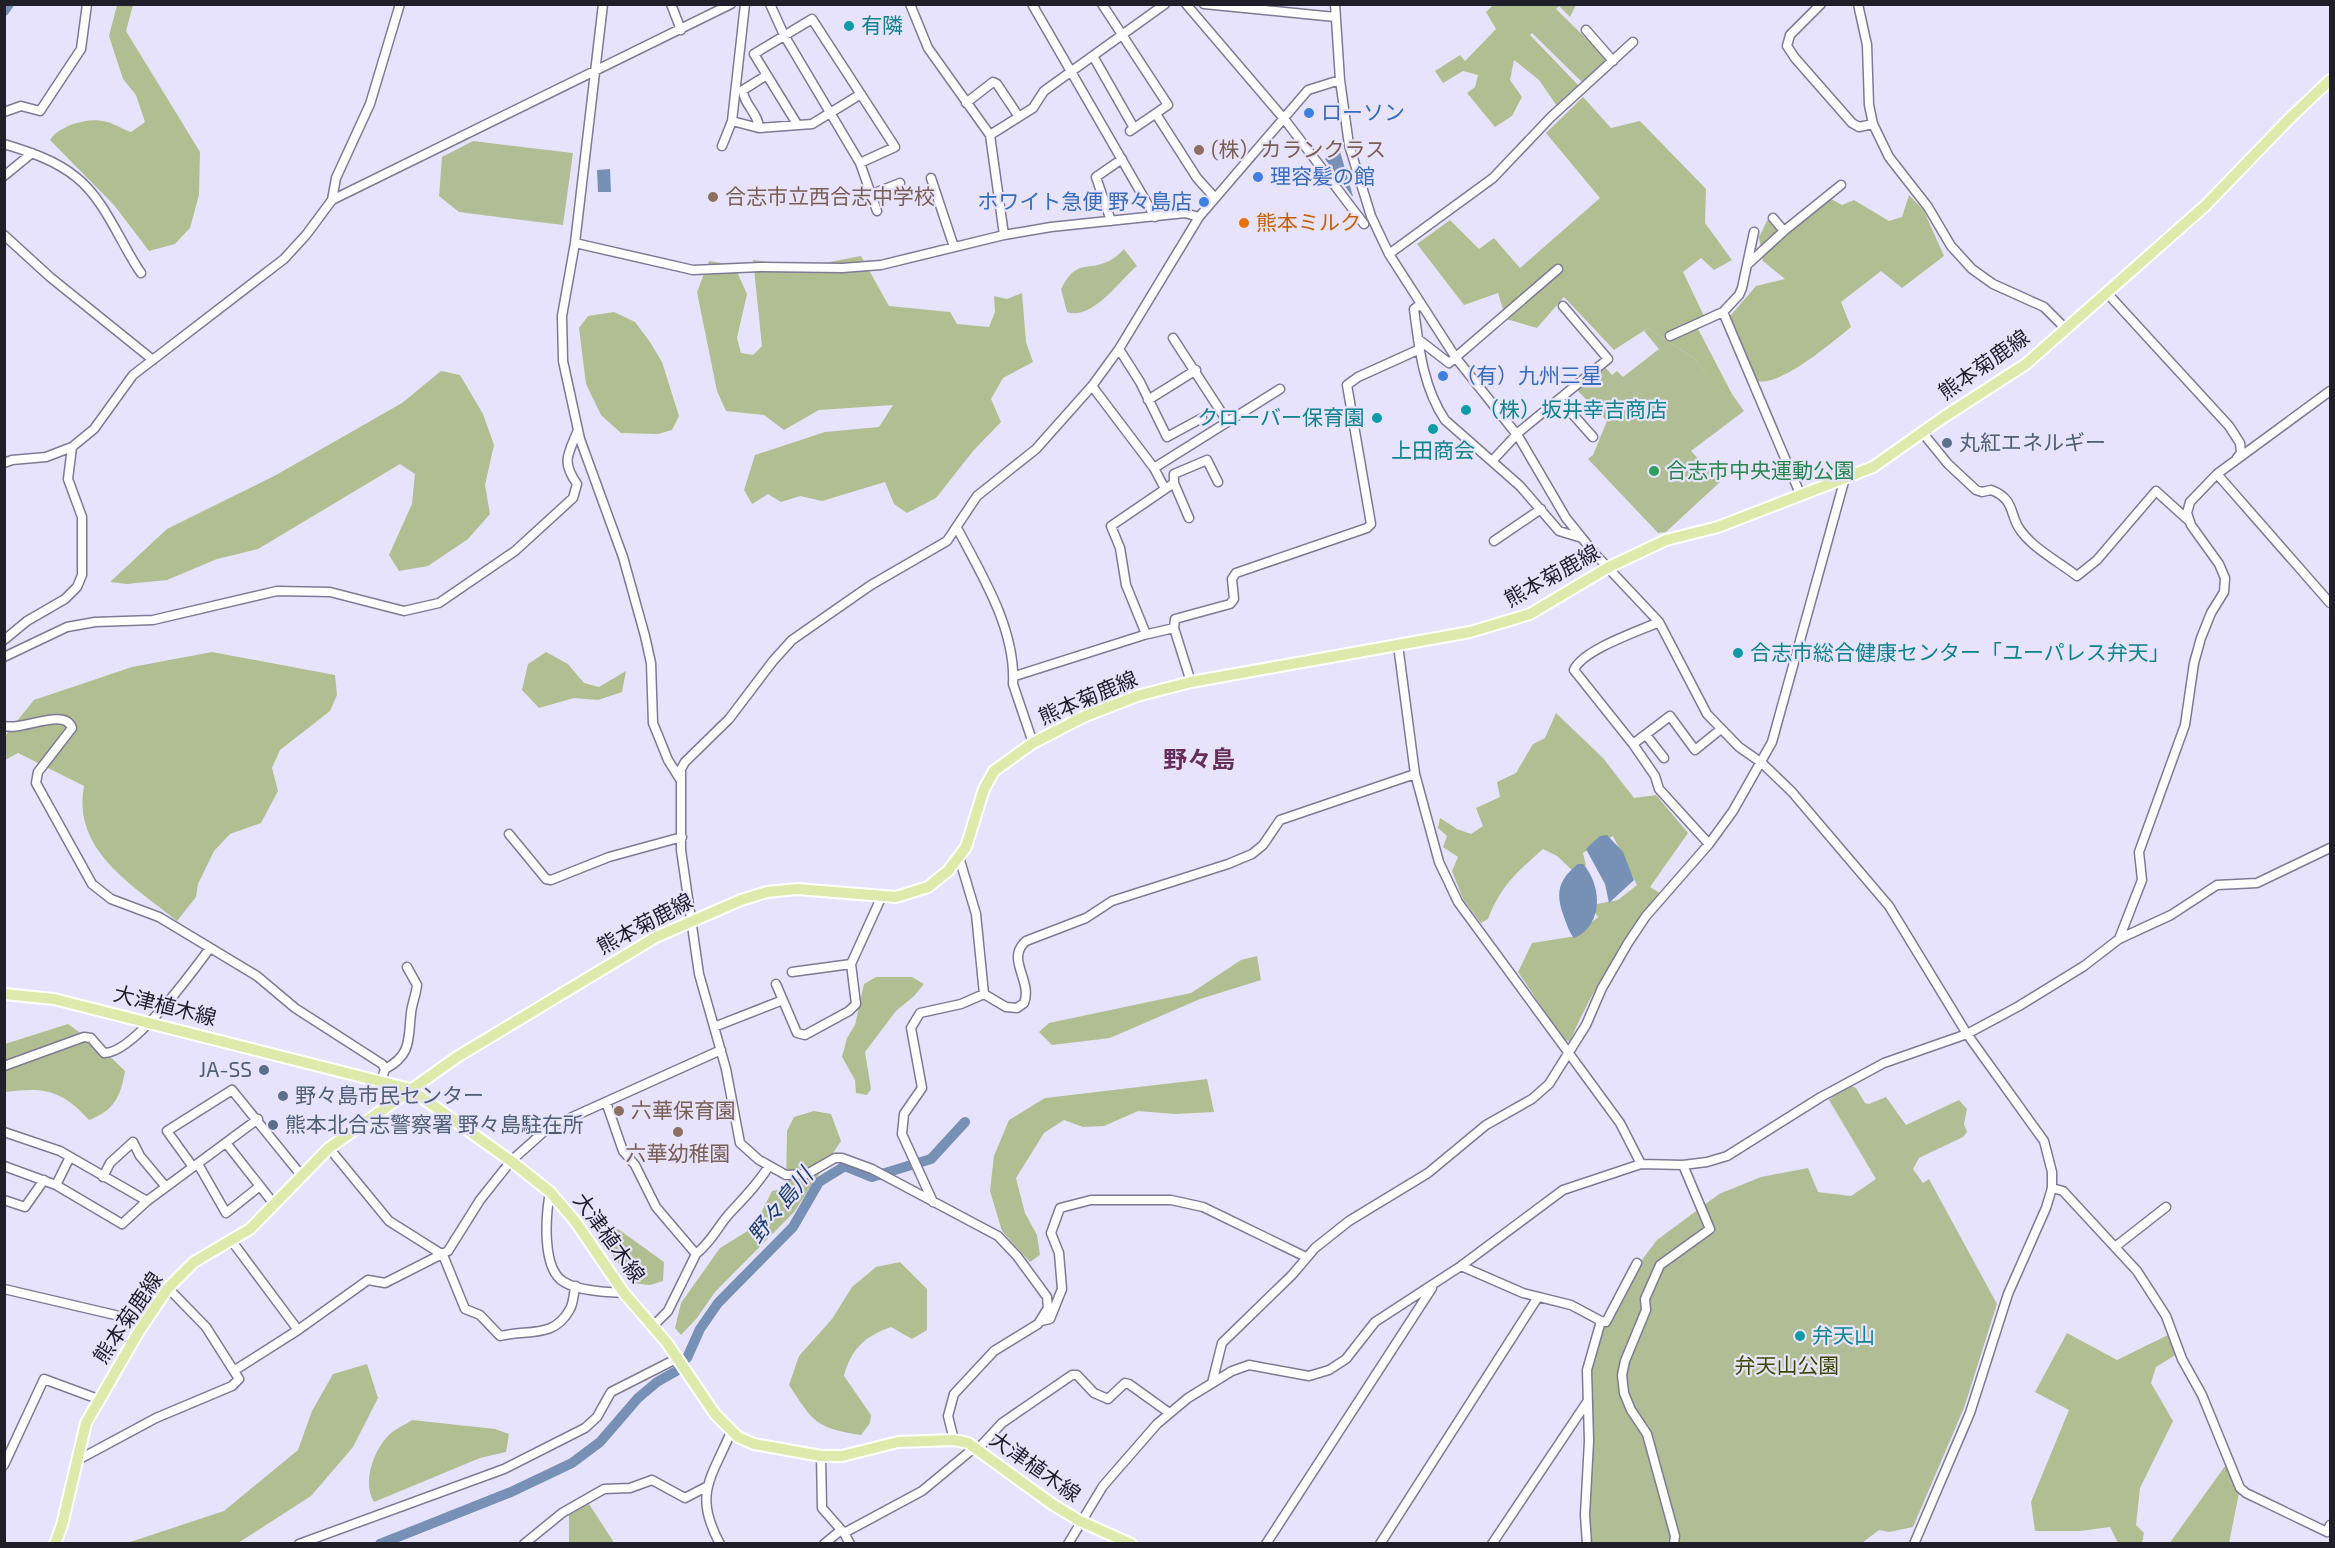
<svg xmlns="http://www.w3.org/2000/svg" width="2335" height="1548" font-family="'Exo 2','Noto Sans JP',sans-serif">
  <rect width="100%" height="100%" fill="#e8e3fd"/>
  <path fill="#b1be95" d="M1554 7 1608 60 1584 84 1530 31Z
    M473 141 573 153 563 225 459 212 439 196 442 157Z
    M1124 249 1137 266C1120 280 1092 321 1067 312L1061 289C1077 258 1086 272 1109 261 1114 259 1120 253 1124 249Z
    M1648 328 1695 359 1723 399 1732 394 1744 411 1691 451 1720 482 1666 532 1658 533 1588 459 1593 455 1607 421 1576 389 1604 366 1612 375 1617 371 1623 377 1659 349 1644 331Z
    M1848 1084 1856 1088 1865 1103 1869 1104 1886 1097 1906 1125 1959 1100 1967 1109 1964 1124 1967 1132 1963 1137 1919 1158 1913 1169 1923 1183 1929 1179 1997 1304 1964 1408 1913 1527 1889 1532 1879 1530 1862 1543 1590 1544 1588 1515 1590 1370 1597 1341 1641 1261 1657 1240 1719 1194 1761 1177 1808 1168 1818 1192 1851 1196 1876 1179 1829 1100Z"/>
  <path fill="#b1be92" d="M117 5H133L126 31 200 152 199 195 190 228 175 244 149 251 114 205 50 140C59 126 86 118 103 121 112 122 122 129 131 132L145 122 136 95 123 79 109 36Z
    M1493 5H1576L1570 17 1559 6 1530 35 1579 86 1557 106 1539 80 1514 60 1510 80 1522 97 1512 116 1495 127 1467 93 1475 87 1478 75 1463 71 1443 83 1435 71 1460 55 1465 61 1496 29 1486 12Z
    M1583 97 1611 128 1640 121 1706 189 1705 223 1732 260 1714 270 1701 258 1683 272 1704 316 1696 325 1732 394 1723 400 1695 359 1648 328 1614 350 1564 297 1537 328 1506 319 1498 293 1464 305 1417 244 1450 220 1479 249 1494 238 1520 268 1600 198 1546 133Z
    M1822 194 1842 205 1854 200 1889 221 1902 217 1909 195 1924 211 1944 256 1902 288 1881 271 1841 302 1851 327C1835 340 1776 391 1755 380 1737 370 1731 341 1724 323L1756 286 1785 279 1763 261 1759 237 1768 219 1784 230 1793 228 1804 209Z
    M861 256 889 306 950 312 957 324 989 327 995 312 994 296 1007 299 1022 293 1026 342 1033 362 1003 378 991 399 1001 422 973 451 936 498 907 513 894 504 885 482 822 501 800 496 781 502 768 494 752 504 744 490 755 455 825 432 879 427 893 405 819 410 784 430 764 415 726 411 717 391 697 292 709 261 734 265 747 294 737 338 741 353 753 355 762 346 753 260 803 267Z
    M614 312 635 322 650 342 662 362 679 416 672 430 658 434 621 433 601 415 586 384 579 328 588 316Z
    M441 371 460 375 483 414 494 445 485 485 490 514 468 539 428 566 399 571 389 555 412 504 415 474 400 464 258 549 217 559 167 580 127 584 110 582 167 529 276 475 402 403Z
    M212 652 335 675 337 695 330 711 280 750 272 768 278 791 261 823 230 834 214 851 198 884 196 897 177 921C133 885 72 851 84 786L18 753 5 760 4 737 34 700 132 667Z
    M546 652 568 664 584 683 599 687 626 671 622 692 598 700 574 698 539 708 522 690 528 664Z
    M1556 713 1603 758 1634 798 1656 795 1688 833 1650 887 1660 893C1625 939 1593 987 1570 1041L1564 1040 1518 972 1532 943 1576 936 1598 917 1593 910 1597 904 1618 900 1637 885 1613 836 1583 853 1586 866 1575 873 1557 856 1543 849C1516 873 1501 886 1488 919L1481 923 1463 899 1452 871 1458 857 1443 847 1447 836 1438 828 1440 818 1457 829 1471 834 1483 826 1476 808 1500 797 1497 782 1516 773 1533 744 1545 738Z
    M1257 956 1261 980 1200 999 1110 1038 1052 1045 1039 1032 1049 1023 1191 993 1241 960Z
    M876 977H912L924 984 914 996 896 1011 865 1052 871 1089 867 1095 856 1093 855 1080 842 1057 847 1038 855 1025 864 984Z
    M68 1024 101 1048 125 1071C121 1096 114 1111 89 1120 62 1090 44 1087 5 1092V1044Z
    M1207 1079 1214 1112 1175 1114 1138 1111 1104 1126 1083 1127 1064 1120 1044 1133 1016 1178 1025 1213 1037 1235 1040 1255 1030 1262 1002 1231 990 1191 994 1156 1009 1120 1045 1098Z
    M814 1111 831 1114 841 1141 794 1212 715 1292 697 1318 681 1335 675 1328 681 1303 720 1248 754 1227 772 1191 786 1188 787 1131 794 1117Z
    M618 1229 664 1262 663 1281 650 1285 632 1283 603 1241 605 1233Z
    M900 1262 927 1289V1330L912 1339 891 1327C865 1336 851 1349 844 1376L871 1415 870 1423 861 1435C816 1428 814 1423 789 1385L799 1356 832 1319 852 1287 876 1267Z
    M2067 1333 2117 1360 2168 1335 2177 1354 2156 1367 2151 1383 2173 1421 2140 1488 2136 1525 2144 1533 2142 1543H2118L2110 1527 2080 1531H2035L2031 1502 2069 1410 2035 1392Z
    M367 1364 378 1398 353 1447 311 1496 238 1543H127L224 1511 298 1450 312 1411 333 1374Z
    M412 1420 495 1429 509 1434 506 1452 480 1458 374 1502C362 1484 373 1451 388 1436 394 1429 405 1425 412 1420Z
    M2228 1462 2240 1488 2229 1543 2169 1544Z
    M589 1504 613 1541V1543H569V1515Z"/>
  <path fill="#7790b5" d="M1339 148 1353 196H1352L1325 159Z
    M610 169 611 192H598L597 170Z
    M1607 835 1623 852 1634 880 1609 903 1605 884 1586 849 1600 836Z
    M1578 864H1583C1602 885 1604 925 1574 938 1569 932 1567 925 1564 917 1555 893 1558 880 1578 864Z"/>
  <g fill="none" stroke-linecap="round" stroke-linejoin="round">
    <path stroke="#7790b5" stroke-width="10" d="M4 11 9 4
      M687 1358 700 1329 718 1303 793 1227 819 1182 845 1166 872 1177 931 1159 965 1122
      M380 1544 511 1492 572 1463 600 1442 638 1398 657 1382 678 1370"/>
    <defs>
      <path id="minor" d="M603 4 575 243 562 316 563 361 580 439 623 557 645 636 651 663 653 723 668 760 680 779
        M671 4 681 30
        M770 4 784 35 860 163 877 211
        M910 4 928 48 990 135 1004 235
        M1032 4 1155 217
        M1102 4 1168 105 1130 131
        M1186 4 1285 120 1364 224
        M1204 4 1335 17
        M1335 4 1340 80 1349 145 1371 216 1389 254 1456 358 1518 436 1566 518 1595 554 1659 622 1707 714 1739 747 1762 763 1792 792 1889 906 1967 1034 2044 1141 2052 1172V1188L2046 1208 2008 1294 1970 1413 1914 1544
        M1821 4 1790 35 1787 46 1795 58 1852 123 1859 127 1873 124
        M1858 4 1867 45 1869 105 1873 124 1889 157 1928 207 1951 246 1972 269 1993 284 2044 307 2066 329
        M1586 30 1613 61
        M1093 56 1134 128
        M966 103 993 82 997 84 1019 117
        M4 112 21 106 40 111 81 49 87 4
        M1156 114 1197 178 1215 198
        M732 121 759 128 812 124 861 94
        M797 124 754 54 812 19 895 147 860 163
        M759 128C759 114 743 104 743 90L767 75
        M990 135 1033 108 1044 91 1165 4
        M4 144C30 152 55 160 76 177 106 201 120 243 141 273
        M722 146 732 121 745 4
        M4 176 32 153
        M931 178 954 247
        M872 194 900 183
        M332 200 336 178 370 104 400 4
        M1773 218 1784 231
        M1111 221 1096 177 1122 159
        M1754 232 1742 288 1739 295 1723 312 1801 496
        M4 235 50 277 153 360
        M575 243 693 270 760 267 842 268 881 265 1004 235 1051 227 1185 213 1199 217
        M1389 254 1493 178 1551 117 1633 42
        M1748 264 1784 231 1841 185
        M2107 293 2229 426 2240 443 2241 453 2237 458
        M1421 304 1414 309C1419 348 1423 387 1445 420L1520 486 1559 531 1582 538
        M1670 336 1723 312
        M1173 338 1227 421
        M1418 339 1449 363 1558 269
        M1119 349 1140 382 1167 437 1202 418
        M1092 386 1154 468 1164 487
        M1148 400 1196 370
        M1560 400 1593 437
        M1922 432 1948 464 1976 490 1982 492 1991 490C2016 499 2009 516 2021 531 2034 549 2059 562 2077 576L2097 560 2156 491 2188 520
        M1493 460 1519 432 1608 359 1563 306
        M4 463 12 460 46 457 72 447 94 429 133 375 284 259 306 235 332 200 731 4
        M1154 468 1280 389
        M2217 474 2330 603
        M1174 483V474L1207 460 1218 482
        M957 528C982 575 1016 630 1013 684L1033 743
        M1494 541 1541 509
        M1659 622C1639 631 1582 650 1574 670L1633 744 1655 776 1659 789 1709 844
        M1146 634 1126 585 1120 548 1111 526 1174 483 1189 518
        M4 640 27 621 65 599 77 587 82 575V517L68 479 72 447
        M4 657 67 627 95 622 153 620 277 591 330 592 404 611 439 603 515 551 573 498 577 484C561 461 568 455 578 430
        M1015 676 1144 635 1174 628
        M1191 682 1174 628 1175 619 1230 604 1234 599 1232 579 1236 573 1367 528 1371 524 1347 385 1358 377 1420 349
        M5 726C22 731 65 707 72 728L38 772 36 783 92 884 111 899 159 917 257 976 295 1008 382 1064 385 1069 381 1082
        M1646 735 1664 758
        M1633 744 1670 716 1695 750 1721 729
        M1415 774 1439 862 1458 902 1620 1123 1641 1164
        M509 834 546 879 551 880 609 857 682 837
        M959 857 976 914 984 994
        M2119 939 2142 880 2139 852 2185 725 2194 663 2201 638 2211 613 2224 592 2225 578 2219 564 2191 525 2187 513 2190 502 2217 474 2330 391
        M792 972 851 964 881 898
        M776 984 797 1033 805 1035 849 1011 856 1004 851 964
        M984 994 1006 1007 1017 1008 1024 1003C1033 981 1005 959 1026 941L1086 918 1112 901 1228 864 1252 854 1263 845 1280 820 1415 774 1398 645
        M714 1027 783 1000
        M4 1066 84 1037 91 1038 104 1053C133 1054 193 971 210 948
        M385 1069C412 1055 408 1039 411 1013 412 1003 416 995 417 985L407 967
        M606 1102 623 1151 635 1165 656 1207 696 1254 668 1311 653 1326
        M4 1132 60 1151 147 1201
        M226 1143 274 1204
        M329 1148 389 1221 443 1255 465 1309 480 1315 500 1336C528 1329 554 1339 570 1309 574 1302 573 1293 576 1286
        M198 1164 226 1213 260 1186
        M4 1166 56 1185 122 1224 147 1201 258 1119
        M193 1167 167 1131 232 1090 301 1175
        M103 1177 110 1163 133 1142 140 1156 166 1187
        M56 1185 70 1157
        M2052 1188 2063 1191 2137 1271 2166 1316 2182 1359 2202 1395 2240 1488 2246 1493 2327 1532 2330 1525
        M550 1192C546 1214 541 1269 564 1282 579 1291 606 1292 624 1293
        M4 1200 25 1207 44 1180
        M933 1202 902 1134 904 1114 922 1088 911 1028 920 1013 961 1004 984 994
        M231 1240 298 1330 368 1280 385 1283 448 1251 480 1200 511 1161 548 1128 721 1050
        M2115 1247 2166 1207
        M696 1254C713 1240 716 1229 729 1214 744 1198 757 1185 769 1166
        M1461 1266 1523 1293 1571 1305 1601 1321 1587 1370 1589 1441 1585 1515 1587 1544
        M4 1289 145 1322
        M1041 1321 1050 1319 1062 1289 1059 1253 1051 1233 1060 1208 1091 1200H1171L1203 1207 1306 1257
        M1601 1321 1606 1322 1637 1263
        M235 1370 298 1330
        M1212 1383 1222 1343 1292 1275 1315 1248 1349 1221 1428 1173 1486 1125 1532 1099 1549 1084 1586 1025 1602 988 1628 943 1646 916 1709 844 1733 811 1772 742 1845 478
        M954 1440 948 1416 954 1394 994 1351 1038 1324 1048 1308 1047 1297 1017 1256 998 1236 872 1169 842 1158H835L807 1174 786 1175 759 1160 740 1143 726 1069 699 974 681 850V769L685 762 729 719 773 661 792 640 871 585 947 541 977 496 1036 449 1092 386 1119 349 1199 217 1308 90 1340 80
        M977 1450 1002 1423 1072 1375H1077L1094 1393 1108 1399 1125 1383 1129 1384 1168 1412
        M821 1456 822 1508 844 1533 850 1544
        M76 1461 156 1418 232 1386 239 1379 206 1327 168 1288
        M4 1465 44 1379 98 1399
        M844 1533 922 1491 974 1448
        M299 1544 504 1469 585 1428 597 1417 611 1392 678 1358
        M524 1544 562 1513 604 1489 630 1488 652 1480 685 1498 708 1486
        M720 1544C693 1494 711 1479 731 1432
        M824 1544 841 1530
        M1068 1544 1103 1486 1157 1424 1188 1398 1232 1371 1249 1365 1309 1376 1329 1370 1346 1359 1375 1322 1461 1266 1563 1190 1641 1164 1683 1165 1707 1162 1727 1156 1821 1097 1884 1063 1967 1034 2019 1006 2084 966 2119 939 2171 915 2217 885 2257 883 2330 848
        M1266 1544 1432 1288
        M1380 1544 1538 1297
        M1492 1544 1587 1402
        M1674 1544 1675 1536 1647 1434 1631 1410 1624 1393 1622 1375 1625 1361 1646 1310 1645 1299 1660 1265 1710 1229 1683 1165"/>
      <path id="major" d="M4 994 54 999 410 1089 511 1161 550 1192 575 1221 624 1293 667 1343 715 1414 738 1437 754 1444 821 1456H842L898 1442 954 1440 968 1443 1052 1504 1080 1521 1131 1544
        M55 1544 62 1525 86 1423 139 1331 168 1288 194 1262 250 1229 329 1148 457 1057 656 937 741 900 767 892 797 889 896 897 928 887 948 871 966 847 984 789 994 771 1033 743 1083 717 1137 696 1191 682 1470 632 1530 614 1609 567 1666 540 1718 527 1873 467 1944 417 2026 364 2205 206 2289 119 2330 80"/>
    </defs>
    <use href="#minor" stroke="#7f7996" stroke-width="11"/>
    <use href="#major" stroke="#fff" stroke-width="14"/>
    <use href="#minor" stroke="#fff" stroke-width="8"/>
    <use href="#major" stroke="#deeaac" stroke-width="10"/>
  </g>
  <g fill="#0f9aa8" stroke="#e8e3fd" stroke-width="2">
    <circle cx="849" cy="26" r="6"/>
    <circle cx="1466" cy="410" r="6"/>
    <circle cx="1377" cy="418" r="6"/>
    <circle cx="1433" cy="429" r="6"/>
    <circle cx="1738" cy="653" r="6"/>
    <circle cx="1800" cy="1336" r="6"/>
  </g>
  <g fill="#3f7fe0" stroke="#e8e3fd" stroke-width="2">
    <circle cx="1309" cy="113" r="6"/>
    <circle cx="1258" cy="177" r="6"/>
    <circle cx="1204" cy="202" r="6"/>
    <circle cx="1443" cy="376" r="6"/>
  </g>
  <g fill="#8d6e63" stroke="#e8e3fd" stroke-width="2">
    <circle cx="1199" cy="150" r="6"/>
    <circle cx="713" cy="197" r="6"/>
    <circle cx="619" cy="1111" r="6"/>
    <circle cx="678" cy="1132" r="6"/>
  </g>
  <circle fill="#e8710a" stroke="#e8e3fd" stroke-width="2" cx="1244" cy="223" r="6"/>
  <g fill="#5c6f8a" stroke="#e8e3fd" stroke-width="2">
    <circle cx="1947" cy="443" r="6"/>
    <circle cx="264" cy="1070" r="6"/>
    <circle cx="283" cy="1096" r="6"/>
    <circle cx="273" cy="1125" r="6"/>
  </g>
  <circle fill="#2e9e5b" stroke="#e8e3fd" stroke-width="2" cx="1654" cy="471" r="6"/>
  <g text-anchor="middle" stroke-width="4.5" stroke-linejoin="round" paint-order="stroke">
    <g font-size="21" fill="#0d838f" stroke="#e8e3fd" text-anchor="start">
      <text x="861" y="33">有隣</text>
      <text x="1478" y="417">（株）坂井幸吉商店</text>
      <text x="1365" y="425" text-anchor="end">クローバー保育園</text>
      <text x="1433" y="458" text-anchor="middle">上田商会</text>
      <text x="1750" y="660">合志市総合健康センター「ユーパレス弁天」</text>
      <text x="1812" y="1343">弁天山</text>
    </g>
    <g font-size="21" fill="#366cbe" stroke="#e8e3fd" text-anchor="start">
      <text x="1321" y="120">ローソン</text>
      <text x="1270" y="184">理容髪の館</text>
      <text x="1192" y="209" text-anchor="end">ホワイト急便 野々島店</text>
      <text x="1455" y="383">（有）九州三星</text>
    </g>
    <g font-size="21" fill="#785e54" stroke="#e8e3fd" text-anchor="start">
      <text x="1211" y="157">(株）カランクラス</text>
      <text x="725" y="204">合志市立西合志中学校</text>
      <text x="631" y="1118">六華保育園</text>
      <text x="678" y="1161" text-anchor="middle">六華幼稚園</text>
    </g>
    <g font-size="21" fill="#c56008" stroke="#e8e3fd" text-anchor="start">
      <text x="1256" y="230">熊本ミルク</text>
    </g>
    <g font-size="21" fill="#201e29" stroke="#e8e3fd">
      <text transform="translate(1984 365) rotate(-35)" y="7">熊本菊鹿線</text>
      <text transform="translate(1552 576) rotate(-29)" y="7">熊本菊鹿線</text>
      <text transform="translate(1088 698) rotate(-23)" y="7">熊本菊鹿線</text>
      <text transform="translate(645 924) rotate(-28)" y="7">熊本菊鹿線</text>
      <text transform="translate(165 1006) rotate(14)" y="7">大津植木線</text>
      <text transform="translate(609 1238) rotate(54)" y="7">大津植木線</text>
      <text transform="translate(128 1318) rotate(-56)" y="7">熊本菊鹿線</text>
      <text transform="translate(1035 1467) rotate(35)" y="7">大津植木線</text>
    </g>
    <g font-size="21" fill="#4e5e75" stroke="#e8e3fd" text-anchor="start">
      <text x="1959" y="450">丸紅エネルギー</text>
      <text x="252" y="1077" text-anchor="end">JA-SS</text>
      <text x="295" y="1103">野々島市民センター</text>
      <text x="285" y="1132">熊本北合志警察署 野々島駐在所</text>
    </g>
    <g font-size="21" fill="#27864d" stroke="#e8e3fd" text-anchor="start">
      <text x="1666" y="478">合志市中央運動公園</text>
    </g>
    <g font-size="21" fill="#3c4a01" stroke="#e8e3fd">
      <text x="1787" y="1373">弁天山公園</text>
    </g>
    <g font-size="22" font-style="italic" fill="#1d3e6e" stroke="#e8e3fd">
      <text transform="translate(780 1205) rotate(-51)" y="8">野々島川</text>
    </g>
    <g font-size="24" font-weight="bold" fill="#652f5d" stroke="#e8e3fd">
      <text x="1199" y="768">野々島</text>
    </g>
  </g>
  <rect width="2335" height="1548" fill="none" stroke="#201e29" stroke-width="12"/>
</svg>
